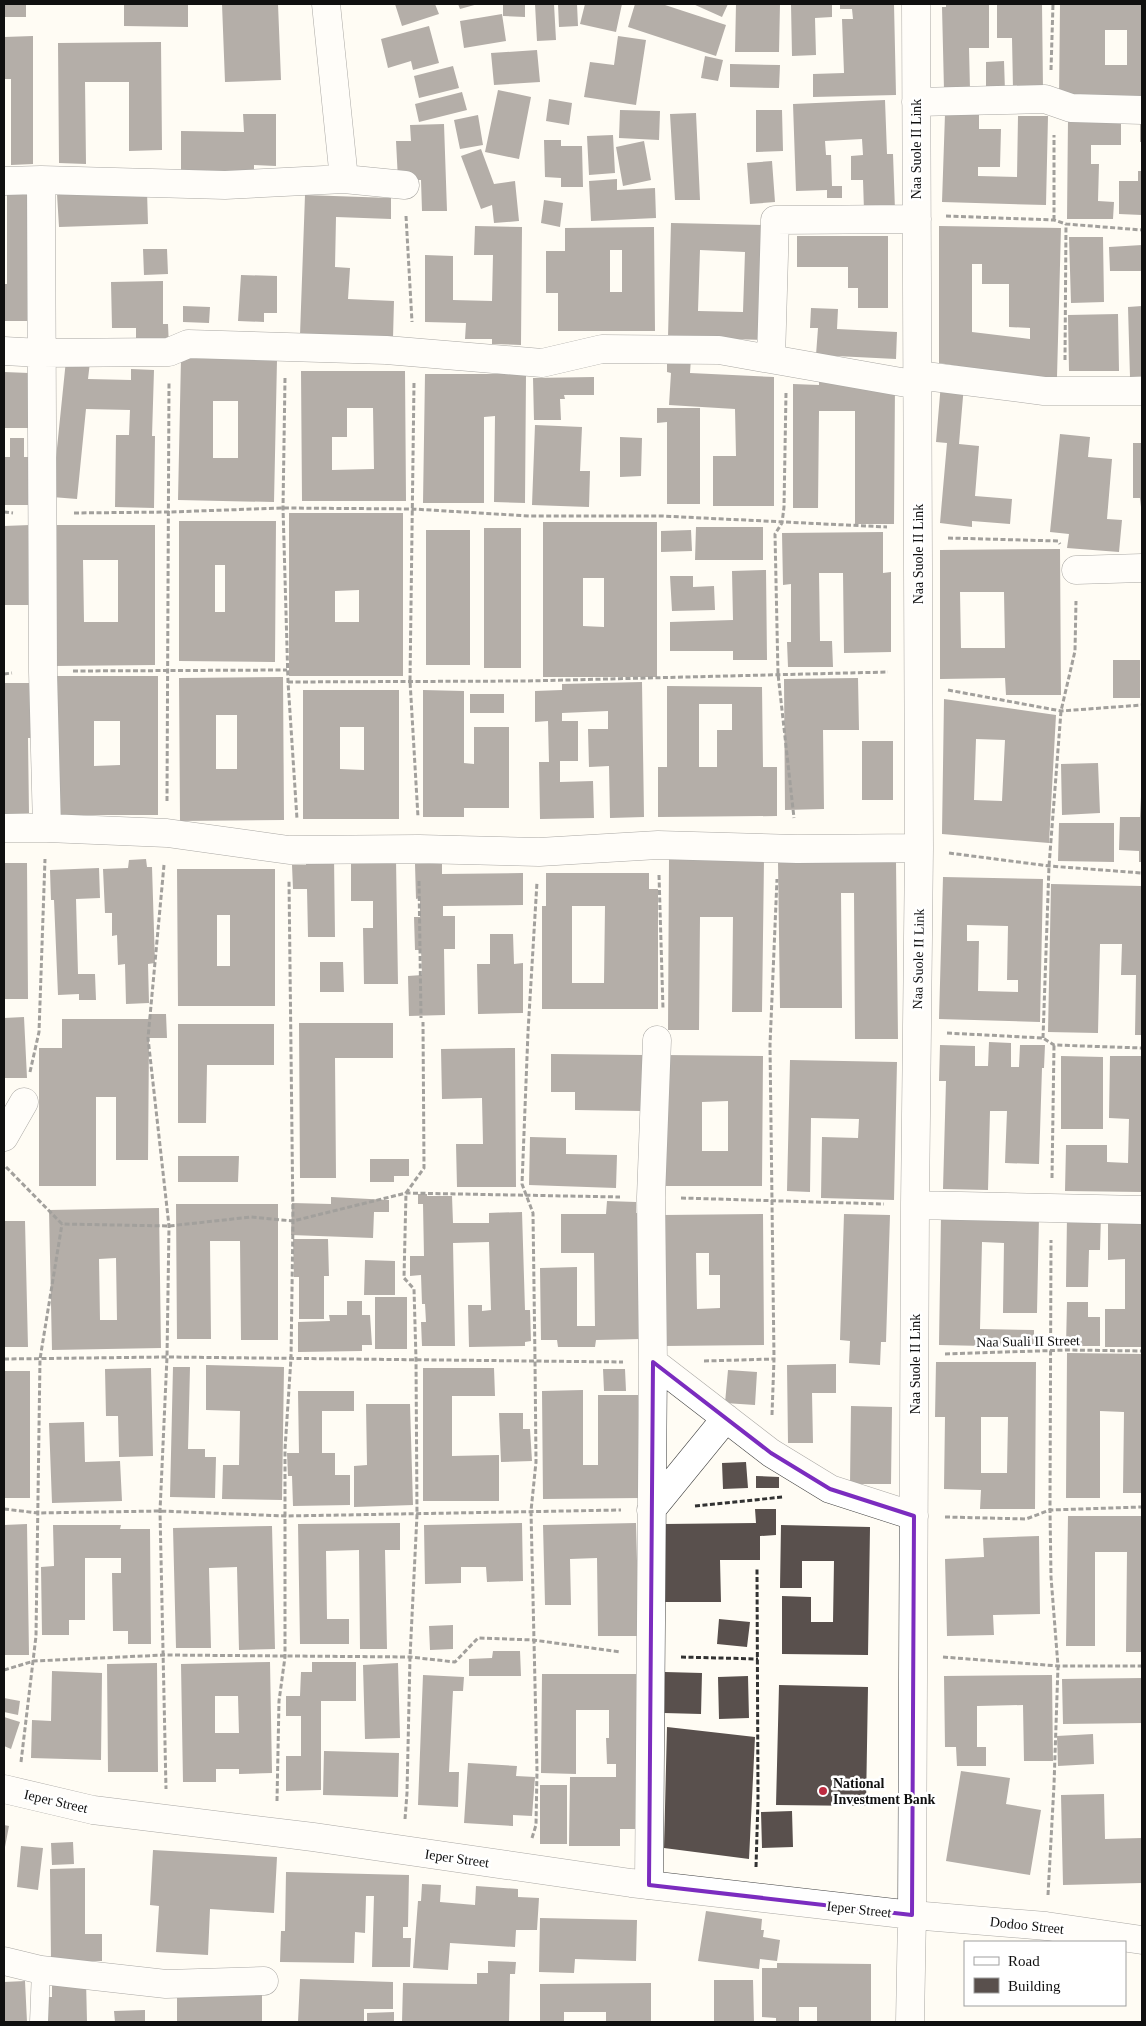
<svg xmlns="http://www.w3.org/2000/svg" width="1146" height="2026" font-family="Georgia,serif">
  <rect width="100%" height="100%" fill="#fffcf4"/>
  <path fill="#59504d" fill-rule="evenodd" d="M4 4H26V17H4Z
    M124 4H188V27L124 26Z
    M222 4H278L281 80 225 82Z
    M395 4H435L439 14 402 26Z
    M458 4H478L460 9Z
    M503 4H525V17L503 16Z
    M535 4H554L556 40 537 41Z
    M558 4H577L578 26 559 27Z
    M585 4H622L616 32 580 24Z
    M635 4H662L726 25 716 56 628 27Z
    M693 4H728L722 17Z
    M736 4H780L779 52H735Z
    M791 4H832V17L815 18 816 55 792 56Z
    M840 4H894L896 95 813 97V74L844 73 842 19H853L852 9H840Z
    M946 4H989V48H969L970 90H944L942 7H946Z
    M997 4H1042L1043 90H1013L1012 38H997Z
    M1060 4H1142V99H1059ZM1105 30H1127V65H1105Z
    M502 14 506 41 464 48 460 21Z
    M429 26 439 63 413 70 411 61 388 68 381 39Z
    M33 36V164L11 165V79H4V37Z
    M618 36 646 40 636 105 584 97 590 62 614 65Z
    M161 42 162 150 129 151V82H85L86 164 59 163 58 43Z
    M537 50 540 82 494 85 491 53Z
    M705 56 723 60 718 81 701 78Z
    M1004 61 1005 91H986V62Z
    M730 64 780 65 779 88 730 87Z
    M453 66 459 88 419 98 414 76Z
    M498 90 531 97 519 159 485 152Z
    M462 92 467 110 419 122 415 104Z
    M549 99 572 103 569 125 546 121Z
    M885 100 887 154H893L895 210 864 211 863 180H851V156L863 155 862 139 825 141 826 155H831L832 186H842V198H827V190L796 191 793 104Z
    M620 110 660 111 659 140 619 138Z
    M756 110H782L783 151 756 152Z
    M696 113 700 200H675L670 114Z
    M243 114H276V166L254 165V178L181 177V131L244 132Z
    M945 114 979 115V129H1001L1000 167H978V176L1017 177 1018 116H1048L1046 205 942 202Z
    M478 115 483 145 460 149 454 120Z
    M1068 119 1121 120V145H1091V164H1099L1098 201 1114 202 1113 219H1067Z
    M1140 121H1142V142H1140Z
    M444 124 447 211H422L421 180H398L396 141H411L410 125Z
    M613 135 615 173 589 175 587 136Z
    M544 140H561V146H582L583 187H561V178L545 177Z
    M644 141 651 180 623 186 616 147Z
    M481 149 494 184 515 181 519 221 494 223 492 205 481 209 461 156Z
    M772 161 775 202 750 204 747 163Z
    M1138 171H1142V215L1119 214V181H1138Z
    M617 179V190L655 188 656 218 591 221 589 181Z
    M31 191V321H4V284H7V192Z
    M147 191 148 224 59 227 57 194Z
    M305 195 391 198V219L336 217 335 267 350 268 348 299 394 301 393 338 300 335Z
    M544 200 563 203 560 227 541 223Z
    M671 223 769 225 766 340 668 337ZM700 250 745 252 743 312 698 311Z
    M475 226 522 227 521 345 492 344V339H465L466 323 425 322V255L453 256V300L492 301 493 255H474Z
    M939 226 1061 228 1057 377H1029L939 363ZM972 264H982V284H1009V327L1030 328V339L972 332Z
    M654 227 655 331H558V293H546V251H565V228ZM610 250H622V292H610Z
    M797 236H888V308H858V288H848V267H797Z
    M1069 237H1103L1104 302 1071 303Z
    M1142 245V271H1110L1109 247Z
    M143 249H167L168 274 144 275Z
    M241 275 277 276V313H264V322L238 321Z
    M163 281V324H168L169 348 136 349V328H112L111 282Z
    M183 306 210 307 209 323 183 322Z
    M1142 306V376L1130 377 1128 307Z
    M811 308 838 309 837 329 897 332 896 359 816 355 818 328H810Z
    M1118 314 1119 371H1069L1068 315Z
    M667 356 691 358 690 373 774 377V506H713V456H736L735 409 669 405 671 373 667 372Z
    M181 358 277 360 274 502 178 500ZM213 401H238V458H213Z
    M66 360 90 362 88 379 131 380V369L154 370 152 436H155L154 508 115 507 116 435H129L130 410 86 409 77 499 52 497Z
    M301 371H405L406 501H302ZM347 408H373L374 469 332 470V437H347Z
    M4 372 29 373V428H4Z
    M425 374H526L525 503 494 502 495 416 484 417V503H423Z
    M594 377V395H564L565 399H560L561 420H534L533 378Z
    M819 377 895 384 894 524H855V411H819L818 508H793V384L819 385Z
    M941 383 964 385 959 444 979 446 975 496 1012 499 1010 524 972 521V527L940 523 947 443 936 442Z
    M657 408H700V504H667V422L657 423Z
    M535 425 582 427 580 471H590L589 507 532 505Z
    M1060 434 1090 437 1088 457 1112 459 1107 519 1122 520 1119 552 1067 548 1069 534 1050 532Z
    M620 437 642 438 641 476 620 477Z
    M10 438H24V457H29L30 505H4V457H10Z
    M1133 443H1142V507H1141L1140 498H1133Z
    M289 513H403V676H289ZM359 590V622H335V591Z
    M179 521H276L275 662 179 661ZM215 565H225V612H215Z
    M543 522H657V677H543ZM583 578H604V627L583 626Z
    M30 525 32 605H4V526Z
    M53 525H155V665L53 666ZM83 560H118V622H84Z
    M696 527H763V560H695Z
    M484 528H521V668H484Z
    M426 530H470V665H426Z
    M691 530 692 551 661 552V531Z
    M883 532V573L891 572V652L844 653 843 573H819L820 641H832L833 667H788L787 642H791V584L783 585 782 533Z
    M1060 549 1061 695H1006L1005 678 940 679V550ZM960 592H1004L1005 648H961Z
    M766 570 767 660H733V651H670V622L733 620 732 571Z
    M670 576H693V587L714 586 715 610 672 611Z
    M1113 660H1140V698H1113Z
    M55 676H158V815H55ZM94 721H120V765L94 766Z
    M283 677 284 820 180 821 179 678ZM216 715H237V769H216Z
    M858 678 859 730H823L824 809 785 810 784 679Z
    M642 682 644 817 610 818 609 766 589 767 588 729H608V711L562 713V721H578V761H560V782L593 781 594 818 540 819 539 762H549L548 721 535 722V691L562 690V684Z
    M4 683H35L36 738H28L29 813 4 814Z
    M667 686 762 687 763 767H777V816L658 817V767H667ZM699 704H732V730H717V767H699Z
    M303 690H399V819H303ZM340 727H364V770L340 769Z
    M423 690 464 691V763L474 764V727H509V808H464V817H423Z
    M470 694H504V713H470Z
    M944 699 1056 715 1049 843 942 834ZM976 739 1005 740 1002 801 974 800Z
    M862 741H893V800H862Z
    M1098 763 1100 813 1062 815 1061 764Z
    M1141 797H1142V862H1139V851L1119 850 1120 817H1140Z
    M1059 823H1114V862L1058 861Z
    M334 856 335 937H308L307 889H293L292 865H306V857Z
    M669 858 764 859 762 1012H732L733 917H700L699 1030H668Z
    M146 859 147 867H152L155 963 148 964 149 1003 126 1004 125 964 118 965 117 935 112 936V913H105L103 869 128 868 129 860Z
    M396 859 398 984H364L363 928H373V901H351V860Z
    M896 861 898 1039H855L854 893H841L842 1008H780L778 862Z
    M4 863H27L28 999H4Z
    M442 863V874L523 873V905L443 906V916H455V949H444L445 1015 409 1016 408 976 422 975 421 950H415L414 917H420V898L416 899 415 864Z
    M99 868 100 898 76 899 78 974H95L96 1000H79V994L58 995 54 900H51L50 870Z
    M177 869H275V1006H178ZM217 915H230V966H217Z
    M546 873H649V889H658V1009H542V906H546ZM572 906H605L604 983H572Z
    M943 877 1043 879 1040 1022 939 1019ZM967 925 1008 926 1007 980H1018V992L978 991 979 941H967Z
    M1051 884 1142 886V1035H1135L1136 975H1121L1122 944H1100L1098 1033 1048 1032Z
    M490 934H513L514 964 523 963V1013L478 1014 477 964H490Z
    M320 962H343L344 992H320Z
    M149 1014H166L167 1038H149L148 1160H116V1097H96V1186H39V1048H62V1019H149Z
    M24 1017 27 1078H4V1018Z
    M299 1023H393V1058H335L336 1178H300Z
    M178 1024H274V1065H207L206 1123H178Z
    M989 1042 1011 1043V1067H1019L1020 1045H1045L1044 1068H1042L1039 1164 1005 1163 1007 1111H990L988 1190 943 1189 946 1081H939L940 1045 975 1046V1066H988Z
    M515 1048 516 1187H457L456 1144H483L482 1098 442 1099 441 1049Z
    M551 1054 643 1055 642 1111 575 1110V1092H551Z
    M665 1055 763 1056 762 1186H664ZM728 1101V1151H702V1102Z
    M1061 1056 1103 1057V1129H1061Z
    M1110 1056H1142V1192L1065 1191 1066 1145H1107V1162L1128 1163 1129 1119 1109 1118Z
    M790 1060 897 1062 894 1200 821 1198 822 1137 858 1138 859 1119 811 1118 810 1192 787 1191Z
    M530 1137 566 1138V1154L617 1155 616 1188 529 1185Z
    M178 1156H239L238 1182H178Z
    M370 1159H409V1176H394V1182H370Z
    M418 1194H427V1196H452L453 1223H489V1213L522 1212 525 1310H530L531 1341 525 1342V1346L469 1347 468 1305H482V1311L491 1310 489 1242 453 1243 455 1346H422L421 1322H426L425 1304H422L421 1275 410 1276V1256H424L423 1204H418Z
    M331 1197 389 1200V1212H374L373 1238 291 1235 292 1203 331 1204Z
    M607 1201 636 1202V1213H640L641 1339 596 1340 595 1347H558L557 1340H541L540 1268 577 1267V1326H595L594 1253H561V1214H606Z
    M176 1204H278V1340H241L240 1241H210L211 1339H177Z
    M159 1208 161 1348 52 1350 49 1210ZM116 1258 117 1320H100L99 1259Z
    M763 1214 764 1345 664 1346 663 1215ZM696 1253H709V1275H720V1308L697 1309Z
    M844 1214 890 1215 886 1342H881L880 1365 849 1363 850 1341 840 1340Z
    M941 1216 1039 1217 1037 1313H1003L1004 1243 982 1242 980 1329 1034 1330V1347L939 1345Z
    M1067 1216H1101L1100 1250H1089L1088 1287H1066Z
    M4 1221H25L28 1347H4Z
    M1108 1222H1142V1347H1105V1309H1125V1259L1108 1260Z
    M293 1239H328L329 1276H324V1319H299V1277H294Z
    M365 1260 395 1261V1295H364Z
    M375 1297H407V1349H375Z
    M347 1301H362V1315H370L372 1345H362V1351L298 1352V1322L330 1321 329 1315H347Z
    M1067 1302H1088V1317H1100V1346H1066Z
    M1067 1353 1142 1354V1493H1123L1124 1412 1100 1411V1498H1066Z
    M936 1362H1036L1035 1509H980L981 1490 944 1489 945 1417H935ZM981 1417H1008L1007 1473H981Z
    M836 1364V1393H812L813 1443H788L787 1365Z
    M206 1365 284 1367 282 1500 222 1499 223 1465H239L240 1411 206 1410Z
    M173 1367H190L188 1449H205V1457H216L215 1498 170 1497Z
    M151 1368 153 1456 119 1457 118 1416H106L105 1369Z
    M423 1368H494L495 1396H452V1456L499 1455V1501H423Z
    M603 1369H625L626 1391H604Z
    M728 1370 757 1372 755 1405 725 1403Z
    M4 1371H30V1498H4Z
    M583 1390V1465H598V1395H638L640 1498 543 1499 542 1391Z
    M298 1391H354V1411H322V1453H335V1475H350V1505L293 1506 292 1476H288L287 1453H299Z
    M366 1404H410L413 1505 354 1507V1466L367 1465Z
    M851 1406 892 1407 891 1484H850Z
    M499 1413H523V1429H530L532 1461 501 1462Z
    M84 1422 85 1462 120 1461 122 1501 52 1503 49 1423Z
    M746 1462 748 1488 723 1489 722 1463Z
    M756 1476 779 1477V1488H756Z
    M755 1509H776V1535L760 1536V1560H720L721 1602H665V1524L756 1523Z
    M1068 1516H1142V1652H1126L1127 1552H1095V1646H1066Z
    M400 1523V1550H385L387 1649H360L359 1550 326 1551 327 1619H349V1644H300L298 1524Z
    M522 1523 523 1581 487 1582 486 1567H461V1583L425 1584 424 1525Z
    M636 1523 639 1636H598L597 1558 570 1559 571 1605H545L543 1525Z
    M27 1524 29 1655H4V1525Z
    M53 1525H121L120 1529H150L151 1644H128V1631H113L112 1573H121V1558H85V1620H69V1635H42L41 1567 54 1566Z
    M781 1525 870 1527 868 1655 782 1654V1596L811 1597V1622H833L834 1561H802V1588H780Z
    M272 1526 275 1649 239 1650 237 1567 209 1568 211 1648H176L173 1528Z
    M1039 1536 1040 1614 993 1615 994 1635 947 1636 945 1559 984 1557 983 1538Z
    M719 1619 750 1622 747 1647 717 1644Z
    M453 1625V1649L430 1650 429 1626Z
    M493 1651H520L521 1676H469V1659L492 1658Z
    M270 1662 272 1773 239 1774V1769H216V1782H183L181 1664ZM215 1696H238L239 1733H215Z
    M312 1662H356V1701H321V1790L286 1791V1756H301V1716H286V1696H300L301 1672H312Z
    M157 1663 158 1772H108L107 1664Z
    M398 1663 400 1738 365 1739 363 1665Z
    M52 1671 102 1673 101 1760 31 1758 32 1720 51 1721Z
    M665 1672 702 1673 701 1714 664 1713Z
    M542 1674H641L640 1710H637L640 1829H620V1846H569L570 1777H616V1764H607L606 1738H609V1710H576V1774L541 1773Z
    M423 1675 464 1677 463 1691H453L449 1772H459L458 1807 418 1805Z
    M1052 1675 1053 1761H1024L1023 1705 977 1706V1747H986V1766H957L956 1747H945L944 1676Z
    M748 1676 749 1718 719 1719 718 1677Z
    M1142 1678V1723L1063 1724 1062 1679Z
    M779 1685 868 1687 866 1806 776 1805Z
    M4 1698 20 1701 18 1715 4 1712Z
    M4 1717 20 1722 11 1749 4 1746Z
    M667 1727 755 1737 749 1859 664 1848Z
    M1093 1734 1094 1764 1058 1766 1057 1736Z
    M324 1751 399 1753 398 1797 323 1795Z
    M468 1763 517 1766 516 1776 535 1777 532 1816 513 1815V1826L464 1823Z
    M961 1771 1010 1778 1006 1804 1041 1810 1030 1875 946 1861Z
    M540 1785H567V1844H540Z
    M1104 1794 1105 1839 1142 1838V1883L1063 1885 1061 1795Z
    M792 1811 793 1847 762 1848 761 1812Z
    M4 1825 9 1826 5 1847H4Z
    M73 1842 74 1864 52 1865 51 1843Z
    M21 1846 43 1848 38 1890 17 1887Z
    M153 1850 277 1857 274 1913 210 1909 208 1955 156 1952 159 1906 150 1905Z
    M85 1868V1934H102V1961H51L50 1869Z
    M286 1872 409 1875 408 1927H403V1938H411L410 1967H372L374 1896H366L365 1933 355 1932 354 1963 280 1962 281 1931H285Z
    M422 1884 441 1885 440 1902 475 1905 476 1886 518 1889V1897L539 1898 537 1930H516L515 1947 450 1943 448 1970 413 1968 418 1901H421Z
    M706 1911 762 1919 761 1930H764L763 1937 780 1940 777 1961 760 1959 759 1969 698 1961Z
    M540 1918 637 1920 636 1961 575 1959 574 1973 539 1972Z
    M488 1961 516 1962 515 1974H510L509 2022H402L403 1983 477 1984V1973H488Z
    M777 1963 871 1964V2022H817V2007H799V2022H776V2018L762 2017V1968H777Z
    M300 1979 393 1982V2009H364V2022H298Z
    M86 1980 87 2022H42L41 1997H52V1981Z
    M714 1980H753L754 2022H714Z
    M25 1981 27 2022H4V1982Z
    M651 1983V2022H606V2012H564V2022H540V1984Z
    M177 1987H262V2022H177Z
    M145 2010V2022H115L114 2011Z
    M394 2012V2022H367V2013Z"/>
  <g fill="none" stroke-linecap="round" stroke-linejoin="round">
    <defs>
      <path id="service" d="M39 2022 41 1970"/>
      <path id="minor" d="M326 4 344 179 405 185
        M916 102 1045 99 1071 108 1142 110
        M41 180 43 672 47 828
        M4 181 41 180 225 185 344 179
        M4 351 41 353 169 352 188 344 386 350 542 363 602 349 719 350 918 385
        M771 359 775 220 917 219
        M917 375 1044 391H1142
        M1076 570 1142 568
        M4 828H47L167 833 289 850 419 849 539 852 658 845 797 849 919 848
        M4 1137 24 1102
        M915 1205 1142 1210
        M653 1362 771 1453 830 1489 914 1516
        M651 1510 726 1418
        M649 1885 653 1362 651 1197 657 1040
        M912 1915 915 1205 919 848 916 4
        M4 1961 41 1970 166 1984 264 1981"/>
      <path id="tertiary" d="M4 1789 93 1810 313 1837 631 1883 912 1915 1046 1926 1142 1940
        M910 2022 912 1915"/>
    </defs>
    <use href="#service" stroke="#434343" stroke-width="19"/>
    <use href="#minor" stroke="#434343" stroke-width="29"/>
    <use href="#tertiary" stroke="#434343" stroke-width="29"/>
    <path stroke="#323232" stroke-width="3" stroke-dasharray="5 2.5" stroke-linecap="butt" d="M1051 70 1053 4
      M406 216 412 322
      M946 216 1054 220 1066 224 1142 230
      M1054 220V135
      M1065 360 1066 224
      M285 378 283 508 288 682 297 819
      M414 383 410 681 418 817
      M786 393 784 507 782 523 775 534 778 674 794 818
      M4 512 13 513
      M74 513 169 512 283 508 413 509 529 516H662L887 527
      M948 538 1058 541 1060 544
      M73 671 287 670
      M4 674 12 673
      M288 682 526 681 888 672
      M948 690 1061 711 1142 705
      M167 801 169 382
      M949 853 1049 866 1142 873
      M164 865 148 1038 169 1226 167 1357 160 1511 166 1789
      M659 875 663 1009
      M419 881 421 1018
      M947 1033 1043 1038 1054 1045 1142 1048
      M1043 1038 1049 866 1061 711 1075 651 1076 601
      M30 1072 39 1032 45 859
      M6 1167 62 1224 169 1226 251 1217 293 1221 406 1193 620 1197
      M1052 1178 1054 1045
      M681 1198 884 1204
      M945 1354 1067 1350 1142 1351
      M4 1359 167 1357 623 1362
      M704 1361 774 1359
      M772 1415 774 1359 770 1045 777 879
      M695 1506 783 1497
      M4 1509 38 1513 160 1511 286 1516 621 1510
      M945 1517 1026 1519 1050 1510 1142 1507
      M681 1657 758 1659
      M943 1657 1058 1666H1142
      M4 1670 34 1661 165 1655 410 1657 455 1662 478 1638 533 1640 621 1652
      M21 1762 36 1636 40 1359 62 1224
      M277 1801 279 1701 285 1657V1449L291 1358 293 1221 289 880
      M405 1819 407 1793 410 1657 417 1515 416 1359 414 1289 404 1278 406 1193 424 1168 423 1022
      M532 1838 536 1825 537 1771 531 1511 536 1462 535 1360 533 1213 522 1184 528 1032 537 882
      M756 1867 758 1800 757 1569
      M1048 1895 1054 1785 1058 1666 1051 1577 1050 1510 1051 1240"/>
    <use href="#service" stroke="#fff" stroke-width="18"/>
    <use href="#minor" stroke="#fff" stroke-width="28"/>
    <use href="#tertiary" stroke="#fff" stroke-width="28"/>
  </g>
  <path d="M0 0H1146V2026H0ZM653 1362 771 1453 830 1489 914 1516 912 1915 649 1885Z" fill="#fffcf4" fill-opacity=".55" fill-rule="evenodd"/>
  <path fill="none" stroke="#7b2cbf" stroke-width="4" stroke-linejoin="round" d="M653 1362 771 1453 830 1489 914 1516 912 1915 649 1885Z"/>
  <circle fill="#bd2c41" stroke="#fff" stroke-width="2" cx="823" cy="1791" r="5"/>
  <g text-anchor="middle" stroke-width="5" stroke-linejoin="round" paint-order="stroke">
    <g font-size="14" fill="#101010" stroke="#fff">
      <text transform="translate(916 149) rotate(-90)" y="5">Naa Suole II Link</text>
      <text transform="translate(918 554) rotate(-90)" y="5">Naa Suole II Link</text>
      <text transform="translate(918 959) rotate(-89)" y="5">Naa Suole II Link</text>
      <text transform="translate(1028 1341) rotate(-1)" y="5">Naa Suali II Street</text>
      <text transform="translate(915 1364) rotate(-90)" y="5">Naa Suole II Link</text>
      <text transform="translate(56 1801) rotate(13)" y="5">Ieper Street</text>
      <text transform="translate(457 1858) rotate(8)" y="5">Ieper Street</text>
      <text transform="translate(859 1909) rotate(6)" y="5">Ieper Street</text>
      <text transform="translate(1027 1925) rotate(6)" y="5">Dodoo Street</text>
    </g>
    <g font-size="14" font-weight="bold" fill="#101010" stroke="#fff" text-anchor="start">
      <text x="833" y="1788">National<tspan x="833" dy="16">Investment Bank</tspan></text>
    </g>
  </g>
  <rect width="1146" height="2026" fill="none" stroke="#101010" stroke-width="10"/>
  <rect x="964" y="1941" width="162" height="65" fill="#ffffff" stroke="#9f9f9f"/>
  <rect x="974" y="1957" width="25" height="8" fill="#ffffff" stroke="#9f9f9f"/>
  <text x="1008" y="1966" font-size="15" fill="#101010">Road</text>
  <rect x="974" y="1978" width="25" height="15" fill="#59504d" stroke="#9f9f9f"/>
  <text x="1008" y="1991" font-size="15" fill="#101010">Building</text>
</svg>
